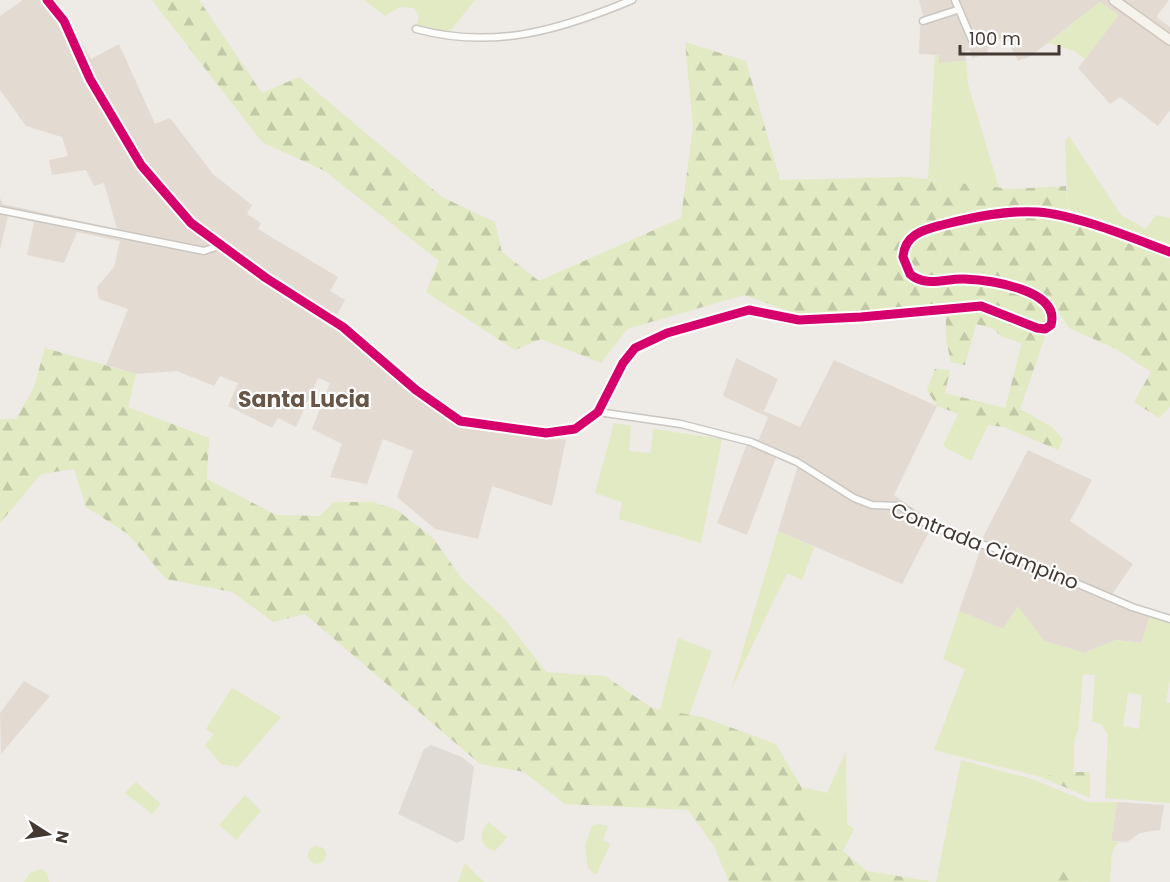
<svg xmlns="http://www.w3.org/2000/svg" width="1170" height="882" font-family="Poppins,sans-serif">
  <defs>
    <pattern id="forest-firs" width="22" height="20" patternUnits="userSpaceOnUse" patternTransform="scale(1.5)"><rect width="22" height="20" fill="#e1eac2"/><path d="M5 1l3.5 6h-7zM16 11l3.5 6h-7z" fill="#c2c9a7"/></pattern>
  </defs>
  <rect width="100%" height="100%" fill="#eeeae5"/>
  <path fill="#e3dbd2" d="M23 0H57L91 59 119 44 155 124 170 118 213 174 252 205 247 214 261 223 258 229 338 277 330 291 345 300 336 317 341 332 409 390 456 423 566 440 552 506 492 486 478 539 435 529 397 497 413 451 383 439 367 484 330 477 342 444 312 429 330 383 318 378 296 427 278 418 272 428 228 406 238 383 220 376 214 386 177 371 136 374 106 365 128 309 99 299 97 287 114 267 120 241 77 232 64 263 27 255 34 222 8 216 0 250V198L3 204 117 229 104 183 94 186 86 170 52 175 49 160 68 156 62 137 26 126 0 90V16Z
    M919 0H1169L1156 17 1170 27V110L1158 126 1120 97 1110 104 1078 68 1118 15 1100 2 1031 56 1018 61 1006 37 994 41 995 46 987 49 988 54 972 58 970 50 965 51 966 61 939 63V55L919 54 920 26 925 24Z
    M736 358 778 379 764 411 800 427 834 360 937 406 894 495 940 527 981 541 1028 450 1092 480 1070 521 1133 564 1111 596 1139 607 1170 614V622L1150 615 1142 643 1116 640 1084 653 1044 641 1018 607 1003 629 959 611 981 548 931 528 902 584 778 531 798 465 777 455 747 535 717 523 747 444 756 446 768 417 723 396Z
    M24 681 50 696 1 754 0 713Z
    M1117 802 1164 805 1160 830 1140 833 1127 842 1111 841Z"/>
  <path fill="#e1dbd6" d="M431 745 462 757 474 767 464 839 457 843 398 814 424 749Z"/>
  <path fill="#e1eac2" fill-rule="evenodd" d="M364 0H475L447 35 417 26 419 16 414 8 400 7 385 16Z
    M1100 2 1119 15 1085 59 1074 51 1048 43Z
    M935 55H939V63L966 61 968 84 999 188 928 179Z
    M1069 136 1121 215 1146 229 1156 215 1170 218V245L1068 209 1065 141Z
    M958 414 988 425 971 461 943 446Z
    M614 423 631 426 629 451 651 453 653 429 722 439 701 543 619 519 622 502 595 493Z
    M778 531 814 547 802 580 787 573 731 690Z
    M1018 606 1044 641 1084 653 1116 640 1142 643 1150 615 1170 622V678L1166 702 1170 703V803L1105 798 1108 735 1102 725 1092 721 1095 675 1083 674 1078 731C1069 743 1079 771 1069 779 1064 783 1049 774 1041 777L934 750 965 669 943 659 959 611 1003 629ZM1128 693 1142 695 1139 729 1123 726Z
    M678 638 712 651 689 715 660 710Z
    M232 688 281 717 238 767 221 764 205 745 214 734 206 729Z
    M846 751 847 824 854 829 843 851 814 827 801 787 827 793Z
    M961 760 1035 780 1087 802H1117L1111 841 1118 842 1112 853 1110 882H1088L1068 876 1060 863 1048 882H936Z
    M136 782 161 804 152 814 125 793Z
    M245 795 261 811 236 840 219 825Z
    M488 822 507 837 495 851C478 846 479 834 488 822Z
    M598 824 608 826 603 840 610 844 596 875 588 868 585 846 592 826Z
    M308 855a9 9 0 1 1 18 0a9 9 0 1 1-18 0Z
    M465 863 484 882H458Z
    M41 869 47 873 49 882H24L30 873Z"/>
  <path fill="url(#forest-firs)" d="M152 0H199L262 93 299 77 442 197 495 222 502 252 539 281 681 218 693 126 685 42 746 61 780 180 907 177 1012 189 1066 186 1068 209H1059L1170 255V407L1159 418 1134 402 1151 372 1116 349 1069 328 1057 309 1048 324 1041 327 970 301 904 311 806 317 744 295 627 329 601 363 541 339 515 350 426 292 439 261 325 171 262 142Z
    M982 309 1046 334 1020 409 1052 427 1063 439 1058 450 1004 427 988 425 937 406 927 390 935 369 950 370 945 393 1005 408 1022 343 1002 337 992 328 976 324 965 365 951 362C947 345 944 330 947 313Z
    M45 348 136 374 128 407 209 438 207 479 276 515 320 516 334 502H373L397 510 433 538 462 579 505 619 546 672 605 676 652 708 702 717 776 744 801 787 814 827 867 871 935 882H729L714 846 688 810 565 804 524 772 480 764 305 614 273 622 232 592 166 579 128 534 86 507 74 469 41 474 0 523V419H16L34 387Z
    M1073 772H1090V798L1041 777 1052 775 1066 780Z
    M1060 862 1068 876 1088 882H1048Z"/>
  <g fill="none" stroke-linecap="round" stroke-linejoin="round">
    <defs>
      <path id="minor" d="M955 0 972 40
        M923 21 957 10
        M416 29C494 50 560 30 632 0
        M0 210 204 251 221 245
        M598 412 681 424 751 442 797 462 854 498 872 505 900 506 924 522 957 537 994 548 1132 607 1170 619"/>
      <path id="tertiary" d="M47 0 64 21 90 79 141 165 191 223 266 278 343 327 416 390 460 421 546 433 575 429 598 412 623 363 635 348 667 333 749 310 799 320 861 317 981 306 1037 328 1045 329 1051 325C1061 289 988 280 964 279 946 278 926 288 910 274L903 257C905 234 923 230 942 225 973 217 1006 210 1038 212 1077 215 1132 238 1170 252"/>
      <path id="secondary" d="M1114 0 1170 40"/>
    </defs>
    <use href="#minor" stroke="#cac6c1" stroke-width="9"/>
    <use href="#tertiary" stroke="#cac6c1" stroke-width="10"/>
    <use href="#secondary" stroke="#cfc7bd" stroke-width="12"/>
    <use href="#minor" stroke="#fcfcfb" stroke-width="6"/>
    <use href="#tertiary" stroke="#fcfcfb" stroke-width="8"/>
    <use href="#secondary" stroke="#f6f2ec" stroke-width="9"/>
    <defs>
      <path id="cycleway" d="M47 0 64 21 90 79 141 165 191 223 266 278 343 327 416 390 460 421 546 433 575 429 598 412 623 363 635 348 667 333 749 310 799 320 861 317 981 306 1037 328 1045 329 1051 325C1061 289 988 280 964 279 946 278 926 288 910 274L903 257C905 234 923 230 942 225 973 217 1006 210 1038 212 1077 215 1132 238 1170 252"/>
    </defs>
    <use href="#cycleway" stroke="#fff" stroke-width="13"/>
    <use href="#cycleway" stroke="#d6006c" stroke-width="9"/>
  </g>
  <g text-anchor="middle" stroke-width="4.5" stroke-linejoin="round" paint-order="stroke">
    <g font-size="20" fill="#433932" stroke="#fff">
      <text transform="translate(985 546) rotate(22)" y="7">Contrada Ciampino</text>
    </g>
    <g font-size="22" font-weight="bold" fill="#675548" stroke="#fff">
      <text x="304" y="407">Santa Lucia</text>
    </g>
  </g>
  <g transform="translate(48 834) rotate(102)" stroke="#ffffff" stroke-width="4.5" paint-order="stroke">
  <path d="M0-4.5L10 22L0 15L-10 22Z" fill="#433932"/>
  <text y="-9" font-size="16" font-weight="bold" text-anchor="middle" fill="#433932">N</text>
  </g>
  <path d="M960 45v9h99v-9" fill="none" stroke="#433932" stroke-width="3"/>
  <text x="969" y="45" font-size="18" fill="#433932" stroke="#ffffff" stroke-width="4.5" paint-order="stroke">100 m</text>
</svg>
